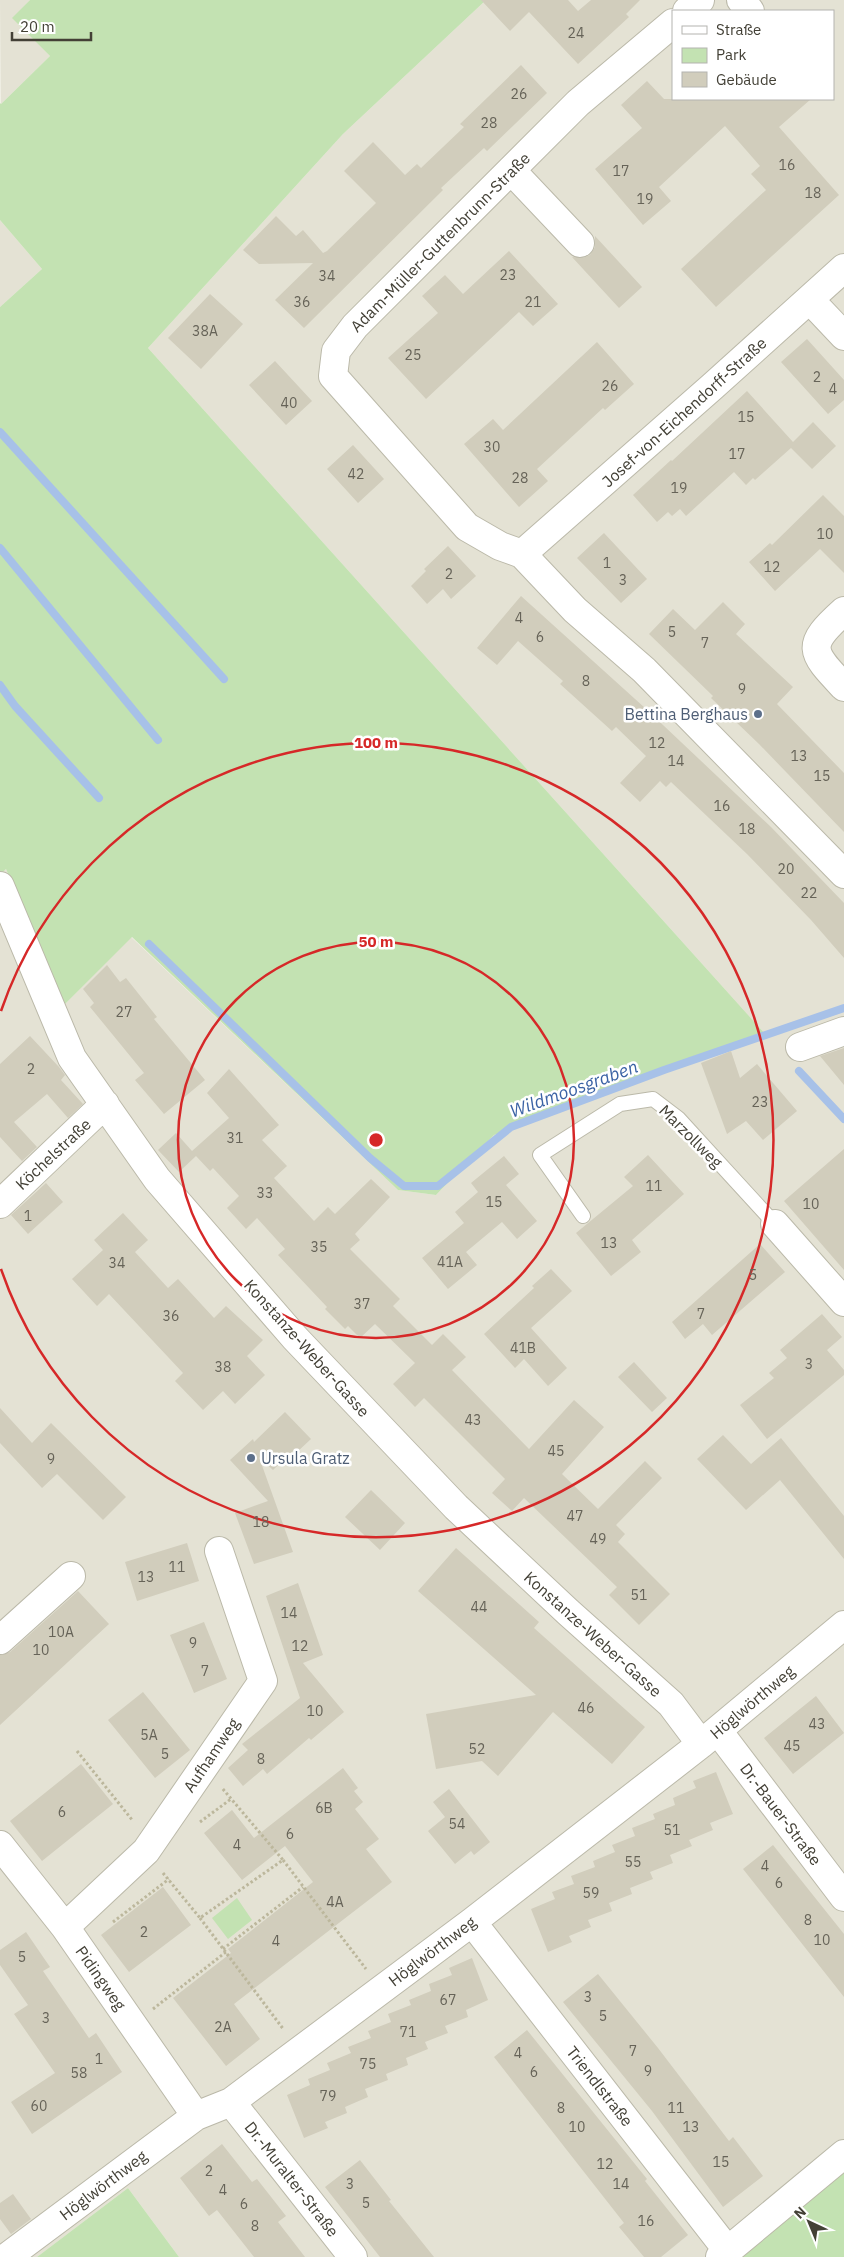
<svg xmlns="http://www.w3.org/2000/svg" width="844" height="2257" font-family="'IBM Plex Sans',sans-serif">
  <rect width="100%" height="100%" fill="#f1f0e6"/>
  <path fill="#e4e2d4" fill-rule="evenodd" d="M0 0H30L13 18 50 56 1 104Z
    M486 0H844V2164L733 2257H179L128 2188 37 2257H0V875L6 869 63 1006 131 937 398 1190 436 1195 494 1135 767 1036 148 348 343 134ZM673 11H833V99H673Z
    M0 220 42 269 0 307Z"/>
  <path fill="#c3e2b2" d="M30 0H486L343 134 148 348 767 1036 494 1135 436 1195 398 1190 132 937 63 1006 6 869 0 875V307L42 269 0 220V103L1 104 50 56 12 18Z
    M237 1898 252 1920 228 1939 212 1918Z
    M844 2164V2257H733Z
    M128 2188 179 2257H37Z"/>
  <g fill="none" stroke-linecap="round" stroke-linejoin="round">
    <path stroke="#a7c1e8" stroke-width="8" d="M0 432 224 679
      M0 548 158 740
      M0 685 15 706 99 798
      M149 944 370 1158 404 1186H438L511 1127 664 1070 844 1008
      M799 1071 844 1119"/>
  </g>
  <path fill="#d1cdbc" d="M481 0H568L578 11 591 0H640L626 14 629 17 578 64 529 12 510 31Z
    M521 65 547 93 487 151 484 148 441 188 443 190 304 328 275 300 313 263 259 264 243 250 276 216 296 236 303 230 323 253 327 251 376 203 344 171 373 142 405 175 417 164 421 168 464 127 460 124Z
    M647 81 664 99H811L779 127 839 195 716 307 681 269 766 190 751 174 760 166 725 126 659 187 671 201 643 225 595 169 642 128 621 105Z
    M595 236 642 287 619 308 572 257 583 258 590 255 595 247Z
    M509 251 558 304 533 326 519 312 426 399 388 358 438 313 422 296 445 275 463 294Z
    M210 294 243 324 201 369 168 338Z
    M807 339 844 380V400L828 414 781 362Z
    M597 342 634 384 605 410 603 408 537 469 548 481 519 507 464 444 493 419 503 430Z
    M275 361 312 401 286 425 249 385Z
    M747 391 793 442 813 422 836 446 812 469 791 448 755 480 753 478 746 485 734 472 686 516 680 509 672 516 668 512 657 522 633 495 671 460 672 461Z
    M353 445 384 479 358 503 327 469Z
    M823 495 844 516V573L820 549 775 591 749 562 770 543 772 545Z
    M604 533 647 579 621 603 577 558Z
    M448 546 476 576 451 599 443 589 427 604 411 586 426 571 424 569Z
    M521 596 645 708 771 827 844 903V958L811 920 747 854 671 782 666 787 660 781 640 802 620 783 646 756 616 727 612 731 560 684 563 681 518 641 497 665 477 648Z
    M723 602 745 624 736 634 793 687 777 704 844 773V832L759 744 711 698 713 696 649 634 673 609 695 630Z
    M107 965 120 982 126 978 157 1017 154 1019 205 1080 164 1114 135 1080 144 1073 90 1007 94 1003 83 989Z
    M30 1036 59 1067 65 1075 61 1080 83 1104 68 1118 47 1094 14 1122 37 1147 22 1161 0 1137V1064Z
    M844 1048V1085L820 1056Z
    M731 1051 740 1078 757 1064 797 1111 763 1140 746 1121 727 1134 701 1063Z
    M229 1069 279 1125 262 1140 287 1166 274 1178 314 1221 328 1207 335 1214 371 1179 390 1197 355 1234 360 1240 350 1249 400 1299 393 1306 432 1345 443 1334 466 1357 452 1370 529 1449 574 1400 604 1427 562 1474 598 1509 645 1461 662 1478 616 1525 625 1534 618 1542 670 1594 639 1625 609 1595 617 1587 524 1498 512 1511 492 1493 505 1479 424 1398 415 1407 393 1384 415 1363 375 1324 360 1338 348 1326 345 1329 325 1309 327 1307 278 1255 285 1249 257 1218 246 1229 227 1208 239 1196 213 1168 210 1171 196 1156 179 1172 158 1150 176 1133 192 1151 229 1118 207 1093Z
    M844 1149V1270L784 1201Z
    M648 1155 684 1194 632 1240 641 1252 611 1276 576 1233 633 1186 624 1177Z
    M504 1156 519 1174 506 1185 537 1221 517 1239 502 1222 466 1252 477 1265 448 1289 422 1258 464 1223 455 1212 478 1192 471 1183Z
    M46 1183 63 1202 28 1234 11 1215Z
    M123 1213 148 1240 135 1252 168 1288 178 1279 214 1318 226 1306 263 1340 247 1356 265 1375 235 1404 223 1391 203 1410 175 1381 183 1373 109 1294 97 1306 72 1279 103 1250 94 1240Z
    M760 1244 785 1272 712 1335 703 1324 685 1339 672 1322Z
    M551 1269 572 1291 531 1328 567 1368 548 1386 524 1359 515 1368 484 1334 534 1288 532 1286Z
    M822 1314 842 1337 827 1350 844 1370V1375L767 1439 740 1405 774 1378 769 1373 787 1358 780 1350Z
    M634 1362 667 1398 652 1412 618 1377Z
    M0 1408 32 1443 51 1423 126 1497 103 1520 57 1474 42 1488 0 1443Z
    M285 1412 311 1439 296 1453 294 1450 273 1470 259 1457 293 1552 254 1564 235 1513 268 1501 230 1460 253 1439 254 1442Z
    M723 1435 751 1464 781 1438 844 1516V1559L780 1480 746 1510 697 1459Z
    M371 1490 405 1523 380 1550 345 1517Z
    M187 1543 199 1581 137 1601 125 1562Z
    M456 1548 539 1622 534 1628 645 1727 612 1764 553 1712 498 1776 482 1761 436 1769 426 1714 536 1695 418 1591Z
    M298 1583 323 1655 303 1663 344 1712 311 1740 309 1738 267 1774 263 1769 243 1786 228 1768 248 1750 242 1744 300 1698 266 1596Z
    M78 1591 109 1624 0 1725V1655L10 1652Z
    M204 1622 227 1679 194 1693 170 1635Z
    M143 1692 190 1750 155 1778 108 1720Z
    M816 1696 844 1733 793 1774 764 1738Z
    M81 1764 113 1804 42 1861 10 1821Z
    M343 1768 358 1788 354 1791 363 1802 355 1809 379 1839 366 1849 392 1882 234 2004 260 2039 226 2066 173 1998 231 1953 228 1949 313 1882 285 1846 242 1880 204 1833 232 1810 254 1838Z
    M716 1772 733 1814 710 1823 713 1830 689 1840 692 1846 670 1855 673 1863 650 1872 653 1879 630 1888 632 1894 609 1903 612 1911 588 1920 591 1927 569 1936 572 1942 548 1952 531 1909 555 1899 552 1892 574 1884 571 1876 595 1867 593 1861 615 1852 612 1845 635 1836 632 1828 655 1819 653 1814 675 1805 673 1798 696 1788 693 1781Z
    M449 1789 490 1842 474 1855 471 1851 455 1864 428 1831 445 1817 433 1802Z
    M773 1845 844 1934V1997L743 1869Z
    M163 1887 191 1925 129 1972 101 1935Z
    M26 1932 50 1967 43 1971 89 2038 96 2033 122 2072 32 2134 11 2102 55 2073 14 2014 28 2005 0 1965V1950Z
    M472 1958 488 2000 466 2010 468 2017 445 2026 448 2033 425 2042 428 2049 406 2058 408 2065 386 2074 388 2080 365 2089 368 2097 345 2107 347 2113 325 2122 328 2128 304 2138 287 2095 310 2085 308 2079 330 2070 327 2063 351 2053 348 2047 371 2038 368 2031 391 2022 388 2014 411 2005 409 2000 431 1991 429 1984 452 1975 449 1968Z
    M598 1974 658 2048 729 2141 733 2137 763 2176 723 2207 652 2111 563 2002Z
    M527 2030 647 2179 645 2181 688 2235 661 2257H644L619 2227 624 2223 494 2057Z
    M222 2144 252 2182 257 2179 286 2216 278 2222 305 2257H254L217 2210 209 2216 180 2178Z
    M360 2160 391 2200 389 2201 434 2257H380L325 2187Z
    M13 2194 31 2219 11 2234 0 2219V2203Z"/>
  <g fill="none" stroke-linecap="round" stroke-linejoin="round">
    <defs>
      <path id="service" d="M583 1216 540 1155 620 1104 653 1099 678 1118 775 1224"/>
      <path id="minor" d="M741 0 750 11
        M687 11 700 0
        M673 23 578 103 355 326 336 351 333 376 467 527 500 546 522 554 575 610 644 670 844 874
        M511 170 580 243
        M810 300 844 336
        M522 554 713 386 844 268
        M844 611C805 646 810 651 844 687
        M0 886 72 1058 157 1179 295 1338 456 1507 568 1612 671 1704 701 1744
        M800 1047 844 1031
        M0 1204 105 1104
        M775 1224 844 1302
        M0 1640 71 1576
        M718 1731 844 1897
        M0 1845 65 1927 196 2116
        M472 1922 728 2251
        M65 1927 146 1851 263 1681 219 1551
        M231 2102 353 2257
        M7 2257 196 2116 231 2102 472 1922 701 1744 844 1625
        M720 2257 844 2154"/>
    </defs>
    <use href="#service" stroke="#bbb9a9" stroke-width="16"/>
    <use href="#minor" stroke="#bbb9a9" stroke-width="30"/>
    <path stroke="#bcb79c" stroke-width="3" stroke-dasharray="2.5 2.5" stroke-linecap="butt" d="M77 1751 133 1821
      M200 1822 231 1799
      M283 1860 366 1969
      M163 1873 200 1918 283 1860 222 1788
      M200 1918 284 2030
      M113 1922 169 1879
      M223 1949 303 1887
      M153 2009 226 1952"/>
    <use href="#service" stroke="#fff" stroke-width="14"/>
    <use href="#minor" stroke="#fff" stroke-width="28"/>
  </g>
  <g fill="none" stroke="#d62828" stroke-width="2.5">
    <circle cx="376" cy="1140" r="198"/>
    <path d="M1 1011A397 397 0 1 1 1 1269"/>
  </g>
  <g fill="#5c6f8a" stroke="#fff" stroke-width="2">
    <circle cx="758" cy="714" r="5"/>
    <circle cx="251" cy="1458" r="5"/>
  </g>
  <g text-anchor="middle" stroke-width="5" stroke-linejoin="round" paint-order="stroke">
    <g font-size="14" fill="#666358">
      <text x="576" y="38">24</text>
      <text x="519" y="99">26</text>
      <text x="489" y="128">28</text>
      <text x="787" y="170">16</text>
      <text x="621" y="176">17</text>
      <text x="813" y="198">18</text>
      <text x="645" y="204">19</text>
      <text x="508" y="280">23</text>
      <text x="327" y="281">34</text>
      <text x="302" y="307">36</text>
      <text x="533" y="307">21</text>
      <text x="205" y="336">38A</text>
      <text x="413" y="360">25</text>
      <text x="817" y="382">2</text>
      <text x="610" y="391">26</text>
      <text x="833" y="394">4</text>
      <text x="289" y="408">40</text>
      <text x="746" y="422">15</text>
      <text x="492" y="452">30</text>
      <text x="737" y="459">17</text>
      <text x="356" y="479">42</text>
      <text x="520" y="483">28</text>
      <text x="679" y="493">19</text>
      <text x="825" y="539">10</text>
      <text x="607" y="568">1</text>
      <text x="772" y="572">12</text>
      <text x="449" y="579">2</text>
      <text x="623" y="585">3</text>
      <text x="519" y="623">4</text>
      <text x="672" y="637">5</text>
      <text x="540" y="642">6</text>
      <text x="705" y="648">7</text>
      <text x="586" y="686">8</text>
      <text x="742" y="694">9</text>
      <text x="657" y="748">12</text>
      <text x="799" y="761">13</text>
      <text x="676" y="766">14</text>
      <text x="822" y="781">15</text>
      <text x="722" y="811">16</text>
      <text x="747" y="834">18</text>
      <text x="786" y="874">20</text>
      <text x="809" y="898">22</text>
      <text x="124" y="1017">27</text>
      <text x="31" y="1074">2</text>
      <text x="760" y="1107">23</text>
      <text x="235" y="1143">31</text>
      <text x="654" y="1191">11</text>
      <text x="265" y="1198">33</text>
      <text x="494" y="1207">15</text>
      <text x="811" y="1209">10</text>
      <text x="28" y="1221">1</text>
      <text x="609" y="1248">13</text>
      <text x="319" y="1252">35</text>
      <text x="450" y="1267">41A</text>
      <text x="117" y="1268">34</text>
      <text x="753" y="1280">5</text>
      <text x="362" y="1309">37</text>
      <text x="701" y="1319">7</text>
      <text x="171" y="1321">36</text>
      <text x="523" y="1353">41B</text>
      <text x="809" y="1369">3</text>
      <text x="223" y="1372">38</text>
      <text x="473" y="1425">43</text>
      <text x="556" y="1456">45</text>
      <text x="51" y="1464">9</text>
      <text x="575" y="1521">47</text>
      <text x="261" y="1527">18</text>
      <text x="598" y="1544">49</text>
      <text x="177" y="1572">11</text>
      <text x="146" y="1582">13</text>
      <text x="639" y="1600">51</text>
      <text x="479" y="1612">44</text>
      <text x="289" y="1618">14</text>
      <text x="61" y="1637">10A</text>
      <text x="193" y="1648">9</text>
      <text x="300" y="1651">12</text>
      <text x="41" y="1655">10</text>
      <text x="205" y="1676">7</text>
      <text x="586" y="1713">46</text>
      <text x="315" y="1716">10</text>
      <text x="817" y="1729">43</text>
      <text x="149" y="1740">5A</text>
      <text x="792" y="1751">45</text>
      <text x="477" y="1754">52</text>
      <text x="165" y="1759">5</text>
      <text x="261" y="1764">8</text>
      <text x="324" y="1813">6B</text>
      <text x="62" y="1817">6</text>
      <text x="457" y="1829">54</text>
      <text x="672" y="1835">51</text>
      <text x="290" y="1839">6</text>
      <text x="237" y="1850">4</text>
      <text x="633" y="1867">55</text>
      <text x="765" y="1871">4</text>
      <text x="779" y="1888">6</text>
      <text x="591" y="1898">59</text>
      <text x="335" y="1907">4A</text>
      <text x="808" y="1925">8</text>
      <text x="144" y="1937">2</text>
      <text x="822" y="1945">10</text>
      <text x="276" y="1946">4</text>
      <text x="22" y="1962">5</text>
      <text x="588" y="2002">3</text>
      <text x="448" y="2005">67</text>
      <text x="603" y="2021">5</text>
      <text x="46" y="2023">3</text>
      <text x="223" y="2032">2A</text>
      <text x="408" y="2037">71</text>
      <text x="633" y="2056">7</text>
      <text x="518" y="2058">4</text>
      <text x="99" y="2064">1</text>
      <text x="368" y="2069">75</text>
      <text x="648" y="2076">9</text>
      <text x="534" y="2077">6</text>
      <text x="79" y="2078">58</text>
      <text x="328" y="2101">79</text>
      <text x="39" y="2111">60</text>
      <text x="561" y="2113">8</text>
      <text x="676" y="2113">11</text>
      <text x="577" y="2132">10</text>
      <text x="691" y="2132">13</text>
      <text x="721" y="2167">15</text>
      <text x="605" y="2169">12</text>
      <text x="209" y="2176">2</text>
      <text x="350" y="2189">3</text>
      <text x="621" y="2189">14</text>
      <text x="223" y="2195">4</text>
      <text x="366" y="2208">5</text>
      <text x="244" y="2209">6</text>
      <text x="646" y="2226">16</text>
      <text x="255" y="2231">8</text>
    </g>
    <g font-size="16" fill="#434036" stroke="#fff">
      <text transform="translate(440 242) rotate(-45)" y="6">Adam-Müller-Guttenbrunn-Straße</text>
      <text transform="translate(684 412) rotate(-42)" y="6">Josef-von-Eichendorff-Straße</text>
      <text transform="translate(691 1136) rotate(45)" y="6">Marzollweg</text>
      <text transform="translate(53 1154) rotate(-43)" y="6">Köchelstraße</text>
      <text transform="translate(307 1348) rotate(48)" y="6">Konstanze-Weber-Gasse</text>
      <text transform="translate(593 1634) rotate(42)" y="6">Konstanze-Weber-Gasse</text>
      <text transform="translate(752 1702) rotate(-40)" y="6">Höglwörthweg</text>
      <text transform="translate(211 1755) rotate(-56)" y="6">Aufhamweg</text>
      <text transform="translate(781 1814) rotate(53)" y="6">Dr.-Bauer-Straße</text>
      <text transform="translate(432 1951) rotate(-37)" y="6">Höglwörthweg</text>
      <text transform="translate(101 1978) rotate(55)" y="6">Pidingweg</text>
      <text transform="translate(600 2086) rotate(52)" y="6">Triendlstraße</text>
      <text transform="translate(292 2179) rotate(52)" y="6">Dr.-Muralter-Straße</text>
      <text transform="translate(103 2185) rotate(-37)" y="6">Höglwörthweg</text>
    </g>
    <g font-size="16" fill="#4e5e75" stroke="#fff" text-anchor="end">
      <text x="748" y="720">Bettina Berghaus</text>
      <text x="261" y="1464" text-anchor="start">Ursula Gratz</text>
    </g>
    <g font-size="18" font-style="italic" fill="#3a62a4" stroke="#fff">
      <text transform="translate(574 1089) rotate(-20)" y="6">Wildmoosgraben</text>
    </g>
  </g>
  <circle cx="376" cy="1140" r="8" fill="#d62828" stroke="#fff" stroke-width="2.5"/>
  <g font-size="15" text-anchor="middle" font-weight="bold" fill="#d62828" stroke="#fff" stroke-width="5" stroke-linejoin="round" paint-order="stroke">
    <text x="376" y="748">100 m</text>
    <text x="376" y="947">50 m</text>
  </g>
  <rect x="672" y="10" width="162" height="90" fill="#ffffff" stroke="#b4b3af"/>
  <rect x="682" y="26" width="25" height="8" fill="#ffffff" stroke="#b4b3af"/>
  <text x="716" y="35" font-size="15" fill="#434036">Straße</text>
  <rect x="682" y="48" width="25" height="15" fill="#c3e2b2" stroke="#b4b3af"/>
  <text x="716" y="60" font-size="15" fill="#434036">Park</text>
  <rect x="682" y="72" width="25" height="15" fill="#d1cdbc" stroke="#b4b3af"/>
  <text x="716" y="85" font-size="15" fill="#434036">Gebäude</text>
  <g transform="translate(809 2222) rotate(316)" stroke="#ffffff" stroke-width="4" paint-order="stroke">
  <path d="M0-4L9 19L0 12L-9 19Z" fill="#434036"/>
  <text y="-8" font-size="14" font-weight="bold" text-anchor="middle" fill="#434036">N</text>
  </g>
  <path d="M12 32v8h79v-8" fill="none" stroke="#434036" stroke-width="2.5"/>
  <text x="20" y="32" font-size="15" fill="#434036" stroke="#ffffff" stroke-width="4" paint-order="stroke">20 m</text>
</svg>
